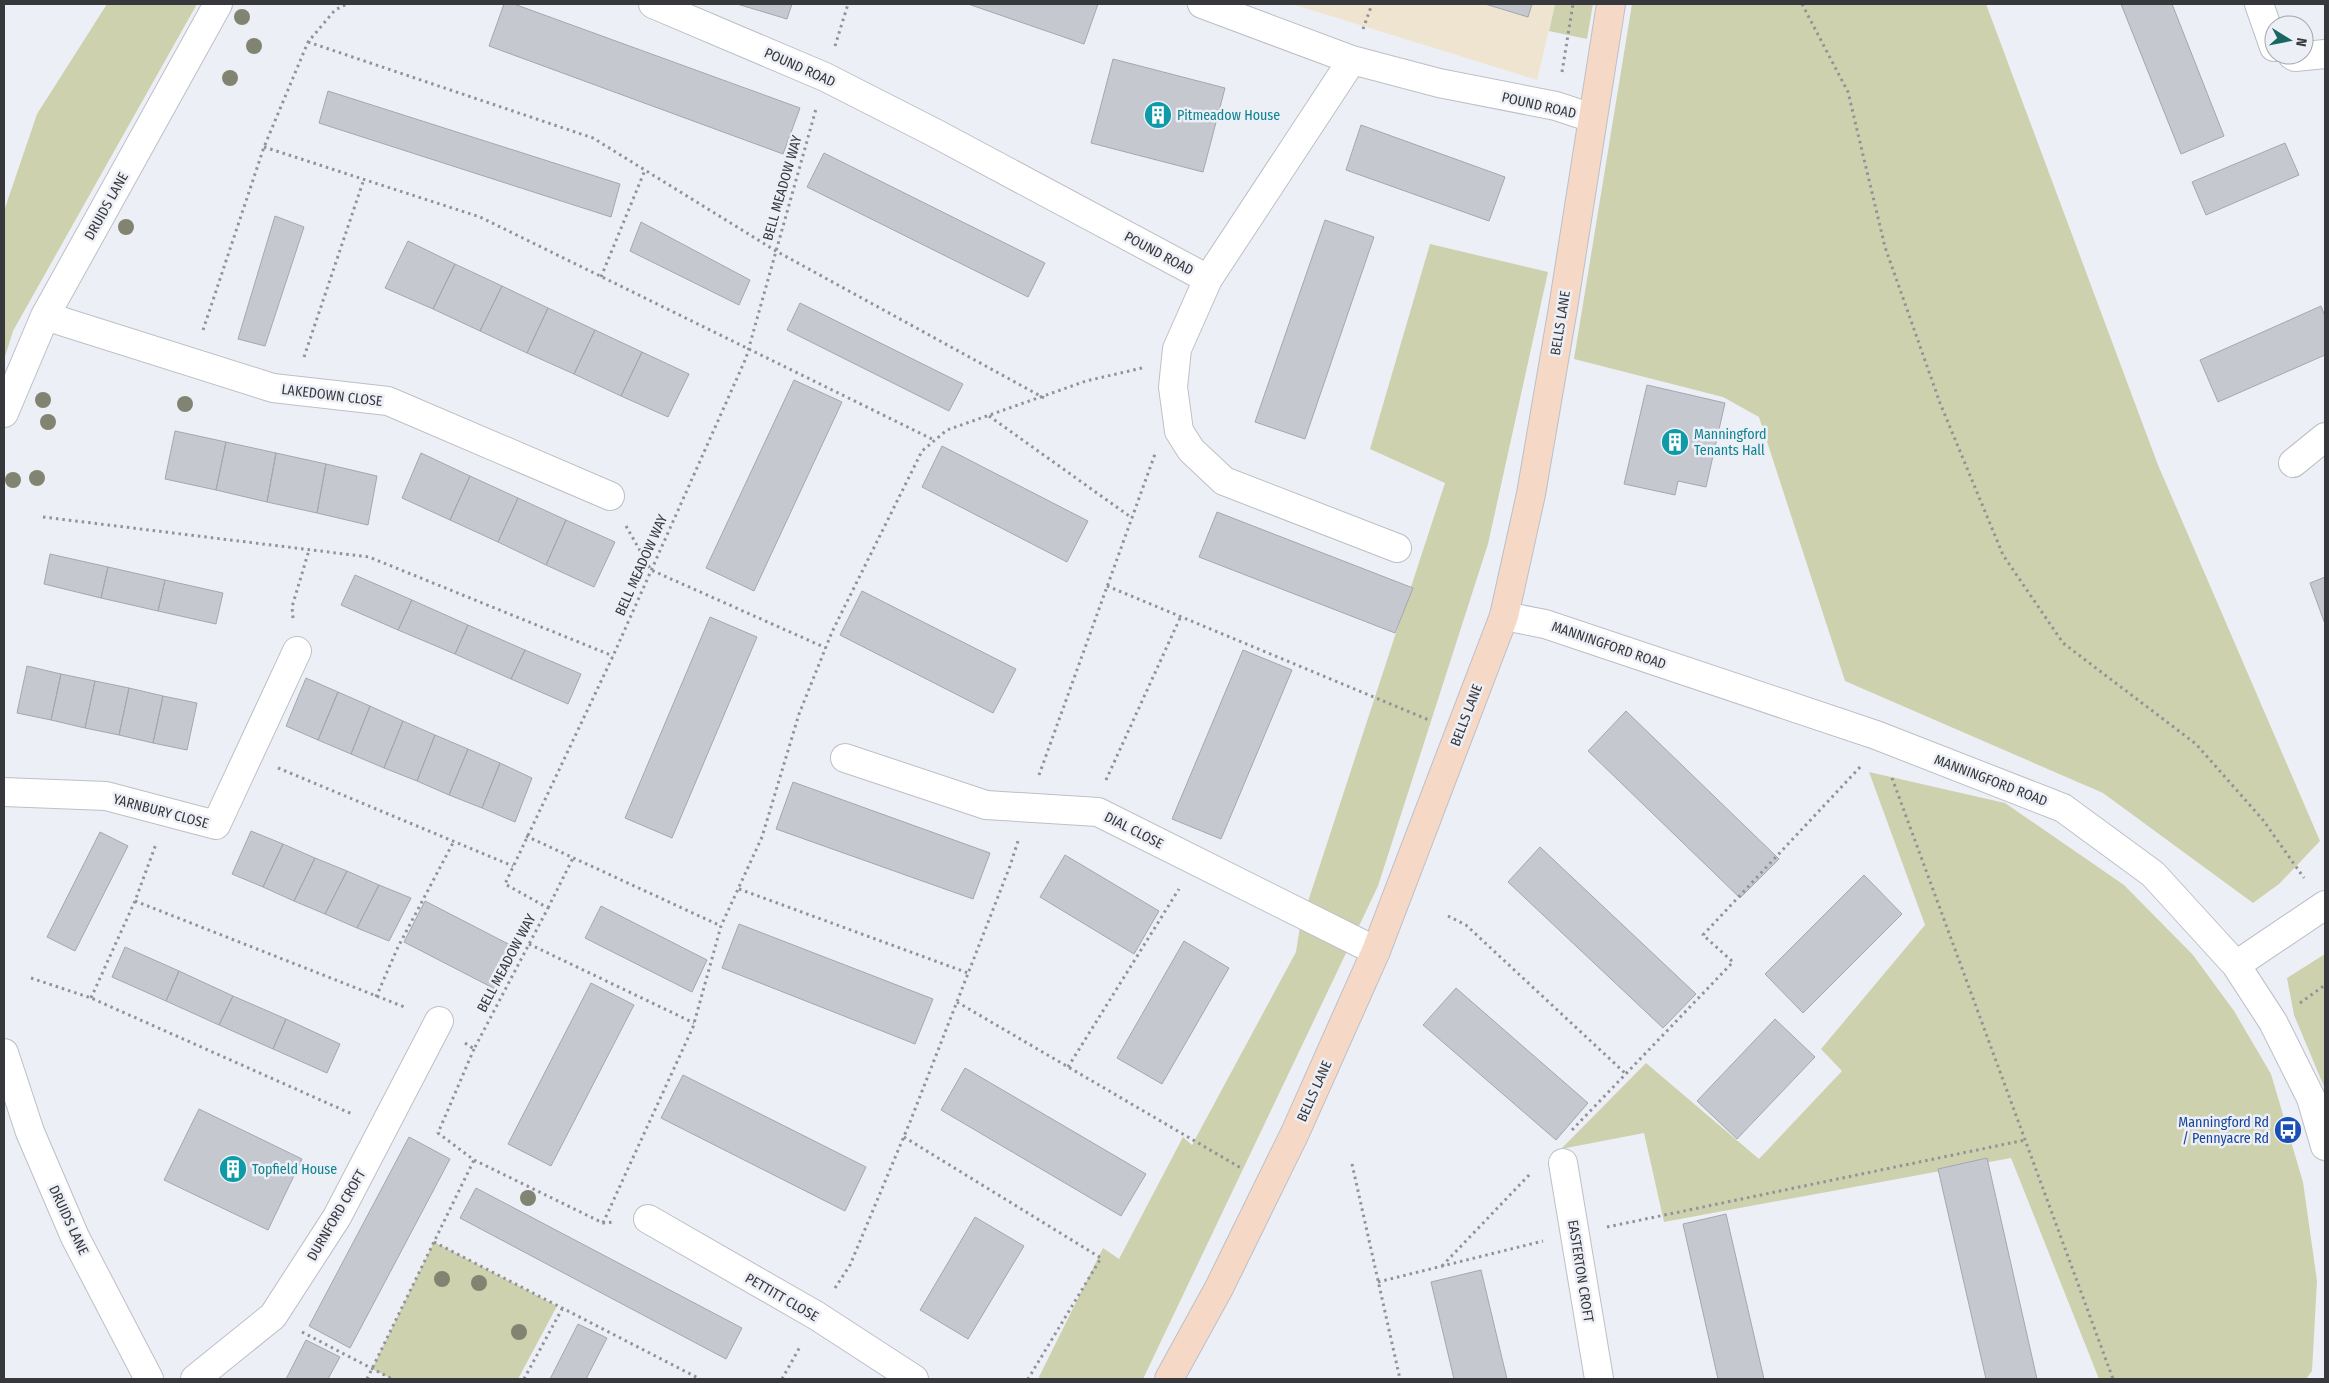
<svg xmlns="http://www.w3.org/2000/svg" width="2329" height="1383" font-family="'Fira Sans Condensed',sans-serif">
  <rect width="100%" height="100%" fill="#edeff7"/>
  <path fill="#efe4cf" d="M1292 4H1555L1537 80Z"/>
  <path fill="#ced1ad" d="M107 4H197L13 331 4 360V211L37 114Z
    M1555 4H1593L1587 39 1549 31Z
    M1632 4H1986L2158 465 2320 841 2279 884 2253 903 2103 793 1845 681 1759 417 1723 397 1574 359Z
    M1430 244 1548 272 1488 544 1378 886 1143 1379H1038L1103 1248 1119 1259 1183 1137 1192 1145 1296 952 1300 926 1445 483 1370 449Z
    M1869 772 2005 803 2124 885 2193 955 2234 1011 2271 1074 2303 1182 2317 1281 2312 1371 2306 1379H2099L2011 1158 1664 1222 1644 1133 1561 1149 1646 1063 1759 1159 1842 1071 1821 1049 1925 925Z
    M2325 954V1089L2294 1015 2287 978Z
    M434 1242 557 1306 518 1379H392L372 1369Z"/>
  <path fill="#c6c8d0" stroke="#a4a7af" d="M504 4H514L800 108 783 154 489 46Z
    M737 4H792L787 19Z
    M968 4H1098L1084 44Z
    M1485 4H1532L1528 17Z
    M2121 4H2172L2224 136 2181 154Z
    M1113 59 1225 88 1203 172 1091 143Z
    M328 91 620 184 611 217 319 123Z
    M1361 125 1505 177 1489 221 1346 170Z
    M2285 143 2299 175 2206 215 2192 182Z
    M824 153 1045 263 1028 297 807 187Z
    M275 216 304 227 265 346 238 339Z
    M1325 220 1374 237 1305 439 1255 422Z
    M641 222 750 280 739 305 630 251Z
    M408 241 455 264 433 309 385 288Z
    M455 264 502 286 480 331 433 309Z
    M502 286 548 308 527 353 480 331Z
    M800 303 963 384 949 411 787 330Z
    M2321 306 2325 316V355L2218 402 2200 360Z
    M548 308 595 330 574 374 527 353Z
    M595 330 642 352 621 396 574 374Z
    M642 352 689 374 668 417 621 396Z
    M794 380 842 402 754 591 706 568Z
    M1647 385 1725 403 1706 487 1678 481 1675 495 1624 484Z
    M175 431 226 442 216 490 165 479Z
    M226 442 276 453 267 502 216 490Z
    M942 446 1088 521 1067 562 922 487Z
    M276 453 326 464 317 513 267 502Z
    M421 453 470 476 450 520 402 498Z
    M326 464 377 476 368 525 317 513Z
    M470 476 518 498 498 542 450 520Z
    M518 498 566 520 546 565 498 542Z
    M1217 512 1413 588 1395 633 1199 557Z
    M566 520 615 542 594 587 546 565Z
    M50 554 108 567 101 598 44 584Z
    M108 567 165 580 158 611 101 598Z
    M355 575 412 600 398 630 341 605Z
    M2325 577V624L2310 583Z
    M165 580 223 593 216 624 158 611Z
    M862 591 1016 669 993 713 840 635Z
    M412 600 468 625 455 654 398 630Z
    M710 617 757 637 672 838 625 818Z
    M468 625 525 650 511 679 455 654Z
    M525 650 581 674 568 704 511 679Z
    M1243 650 1292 670 1221 839 1172 819Z
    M27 666 61 674 51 720 17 713Z
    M61 674 95 681 85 728 51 720Z
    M306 678 338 692 318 740 286 726Z
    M95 681 129 688 119 735 85 728Z
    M129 688 163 696 153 743 119 735Z
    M338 692 370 706 351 754 318 740Z
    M163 696 197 703 187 750 153 743Z
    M370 706 403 721 384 768 351 754Z
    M1626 711 1779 859 1740 898 1588 751Z
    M403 721 435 735 417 781 384 768Z
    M435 735 468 749 449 795 417 781Z
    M468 749 500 763 482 808 449 795Z
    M500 763 532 778 515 822 482 808Z
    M793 782 990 853 973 899 776 829Z
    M251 831 283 844 263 887 232 874Z
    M100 832 128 846 75 951 47 937Z
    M283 844 315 858 294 901 263 887Z
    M1540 847 1696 994 1663 1028 1508 882Z
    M1065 855 1159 911 1134 954 1040 897Z
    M315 858 347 871 325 914 294 901Z
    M347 871 379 885 357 928 325 914Z
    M1864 875 1902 914 1803 1013 1765 974Z
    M379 885 411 898 389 941 357 928Z
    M425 901 518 949 497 990 404 942Z
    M601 906 707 960 692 992 585 938Z
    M739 924 933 999 915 1044 722 968Z
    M1184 941 1229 968 1162 1084 1117 1058Z
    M125 947 179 971 166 1001 112 977Z
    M179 971 233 996 219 1025 166 1001Z
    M591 983 634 1005 551 1166 508 1144Z
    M1456 988 1588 1103 1556 1140 1423 1025Z
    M233 996 286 1019 273 1049 219 1025Z
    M286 1019 340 1044 327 1073 273 1049Z
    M1775 1019 1815 1057 1737 1139 1697 1101Z
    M965 1068 1146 1174 1121 1216 941 1110Z
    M683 1075 866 1167 845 1211 661 1118Z
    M199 1109 302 1159 268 1230 164 1180Z
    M409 1137 450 1159 350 1348 309 1326Z
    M1987 1158 2037 1379H1986L1938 1169Z
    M476 1188 742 1328 726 1359 460 1218Z
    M1726 1214 1764 1379H1718L1683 1224Z
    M975 1217 1024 1246 968 1339 920 1310Z
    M1481 1270 1507 1379H1454L1431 1282Z
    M578 1324 607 1338 586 1379H550Z
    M306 1340 340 1357 328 1379H286Z"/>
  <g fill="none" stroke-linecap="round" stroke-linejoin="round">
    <defs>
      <path id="street" d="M653 4 825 77 935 133 1208 279 1352 60 1439 83 1556 106 1592 118
        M1202 4 1352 60
        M2259 4 2274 47
        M2292 55 2295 57 2325 54
        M1208 279 1177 349 1173 387 1179 431 1191 450 1224 481 1397 548
        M45 316 273 388 388 401 610 496
        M4 413 45 316 218 4
        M2293 463 2325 437
        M1504 616 1545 624 1876 735 2063 808 2153 874 2236 965 2273 1022 2311 1098 2325 1146
        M845 758 986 805 1098 812 1376 951
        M4 792 106 796 216 825 297 651
        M2236 965 2325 905
        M4 1053 30 1132 75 1237 149 1379
        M1563 1163 1599 1379
        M648 1219 817 1316 914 1379
        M195 1379 273 1316 337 1217 439 1021"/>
      <path id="secondary" d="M1169 1379 1219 1288 1295 1133 1376 951 1504 616 1531 494 1563 308 1611 4"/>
    </defs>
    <use href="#street" stroke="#bdbfc7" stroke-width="30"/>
    <use href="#secondary" stroke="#bdbfc7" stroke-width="30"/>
    <path stroke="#929399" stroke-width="3" stroke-dasharray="2.5 4" stroke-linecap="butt" d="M1802 4 1848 92 1885 247 1940 403 2003 555 2063 643 2196 744 2263 820 2304 878
      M1363 29 1372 4
      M308 42 593 138 776 251 1044 398
      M835 46 848 4
      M1562 72 1573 4
      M264 147 480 217 934 440
      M601 277 645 170
      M203 330 264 147 308 42 335 10 347 4
      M304 357 364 179
      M989 416 1132 518
      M43 517 369 557 613 656
      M626 526 651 570 826 648
      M1107 586 1429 720
      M293 618 292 607 309 550
      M278 768 513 866
      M1039 775 1155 454
      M1892 778 2113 1379
      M1106 780 1180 618
      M526 836 721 926
      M739 889 968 973
      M135 901 407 1008
      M548 908 573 858
      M1448 916 1466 925 1626 1074
      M529 944 694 1023
      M31 978 91 998 352 1114
      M376 997 398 947 454 841
      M91 998 135 901 156 844
      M957 1002 1241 1168
      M2300 1003 2325 985
      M465 1043 474 1049 548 908 505 884 613 656 746 358 816 109
      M474 1049 438 1133 474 1160 603 1223 614 1222
      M1068 1067 1179 889
      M1572 1130 1733 962 1703 935 1862 765
      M904 1137 1101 1258 1028 1379
      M1352 1164 1400 1379
      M603 1223 693 1027 721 926 762 837 799 714 832 632 922 451 947 430 1086 381 1142 368
      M1607 1227 2025 1140
      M434 1242 700 1379
      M1442 1266 1530 1174
      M1378 1282 1543 1241
      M835 1288 850 1265 910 1122 1010 866 1018 841
      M302 1332 392 1379
      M367 1379 474 1160
      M524 1379 562 1309
      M782 1379 801 1345"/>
    <use href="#street" stroke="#fff" stroke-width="28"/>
    <use href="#secondary" stroke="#f5d8c5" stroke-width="28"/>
  </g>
  <g fill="#828472">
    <circle cx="242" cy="17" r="8"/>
    <circle cx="254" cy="46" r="8"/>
    <circle cx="230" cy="78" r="8"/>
    <circle cx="126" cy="227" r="8"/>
    <circle cx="43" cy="400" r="8"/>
    <circle cx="185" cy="404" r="8"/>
    <circle cx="48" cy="422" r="8"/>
    <circle cx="37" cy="478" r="8"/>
    <circle cx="13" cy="480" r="8"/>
    <circle cx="528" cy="1198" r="8"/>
    <circle cx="442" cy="1279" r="8"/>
    <circle cx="479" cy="1283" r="8"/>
    <circle cx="519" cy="1332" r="8"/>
  </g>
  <defs>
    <symbol id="building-disc" viewBox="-11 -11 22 22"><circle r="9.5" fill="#0f9aa8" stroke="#edeff7"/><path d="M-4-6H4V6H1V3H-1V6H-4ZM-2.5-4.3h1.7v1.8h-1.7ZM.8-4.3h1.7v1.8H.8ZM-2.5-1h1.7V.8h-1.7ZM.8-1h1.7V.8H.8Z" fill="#fff"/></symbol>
    <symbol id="bus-disc" viewBox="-11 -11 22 22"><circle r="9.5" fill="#1a4fb4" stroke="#edeff7"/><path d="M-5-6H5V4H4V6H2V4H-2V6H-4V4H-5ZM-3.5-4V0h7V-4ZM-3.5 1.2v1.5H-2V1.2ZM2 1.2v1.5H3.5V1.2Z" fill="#fff"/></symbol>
  </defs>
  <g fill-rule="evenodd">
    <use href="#building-disc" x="1142" y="99" width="32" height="32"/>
    <use href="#building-disc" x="1659" y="426" width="32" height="32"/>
    <use href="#bus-disc" x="2272" y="1114" width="32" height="32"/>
    <use href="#building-disc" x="217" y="1153" width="32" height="32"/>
  </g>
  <g text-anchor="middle" stroke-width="5" stroke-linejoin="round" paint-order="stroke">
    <g font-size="14" fill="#37383b" stroke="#edeff7">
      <text transform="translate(800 67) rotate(24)" y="5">POUND ROAD</text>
      <text transform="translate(1539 105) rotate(13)" y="5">POUND ROAD</text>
      <text transform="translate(782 188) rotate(-74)" y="5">BELL MEADOW WAY</text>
      <text transform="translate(106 206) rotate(-61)" y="5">DRUIDS LANE</text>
      <text transform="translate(1159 253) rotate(28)" y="5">POUND ROAD</text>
      <text transform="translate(1560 323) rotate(-81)" y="5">BELLS LANE</text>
      <text transform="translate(332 395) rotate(7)" y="5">LAKEDOWN CLOSE</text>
      <text transform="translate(641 565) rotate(-66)" y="5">BELL MEADOW WAY</text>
      <text transform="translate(1609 645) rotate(19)" y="5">MANNINGFORD ROAD</text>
      <text transform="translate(1466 715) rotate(-69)" y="5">BELLS LANE</text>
      <text transform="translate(1991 780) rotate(21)" y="5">MANNINGFORD ROAD</text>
      <text transform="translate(161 811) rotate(15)" y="5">YARNBURY CLOSE</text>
      <text transform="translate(1134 830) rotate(27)" y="5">DIAL CLOSE</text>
      <text transform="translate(506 963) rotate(-62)" y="5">BELL MEADOW WAY</text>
      <text transform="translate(1314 1091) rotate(-66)" y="5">BELLS LANE</text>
      <text transform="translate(336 1215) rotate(-60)" y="5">DURNFORD CROFT</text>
      <text transform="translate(69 1220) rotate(65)" y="5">DRUIDS LANE</text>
      <text transform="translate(1581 1271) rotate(81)" y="5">EASTERTON CROFT</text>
      <text transform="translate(782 1297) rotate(30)" y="5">PETTITT CLOSE</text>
    </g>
    <g font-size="14" fill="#0d838f" stroke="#edeff7" text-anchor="start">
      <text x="1177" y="120">Pitmeadow House</text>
      <text x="1694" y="439">Manningford<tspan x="1694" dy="16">Tenants Hall</tspan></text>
      <text x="252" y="1174">Topfield House</text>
    </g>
    <g font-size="14" fill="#164399" stroke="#edeff7" text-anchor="end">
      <text x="2269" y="1127">Manningford Rd<tspan x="2269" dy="16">/ Pennyacre Rd</tspan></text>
    </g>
  </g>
  <rect width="2329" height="1383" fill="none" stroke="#37383b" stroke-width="10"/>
  <g transform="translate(2289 40) rotate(100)"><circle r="24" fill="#edeff7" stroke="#a4a6ac"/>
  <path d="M0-4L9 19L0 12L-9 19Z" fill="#1a6663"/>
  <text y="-8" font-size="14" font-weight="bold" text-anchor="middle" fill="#37383b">N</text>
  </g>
</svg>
